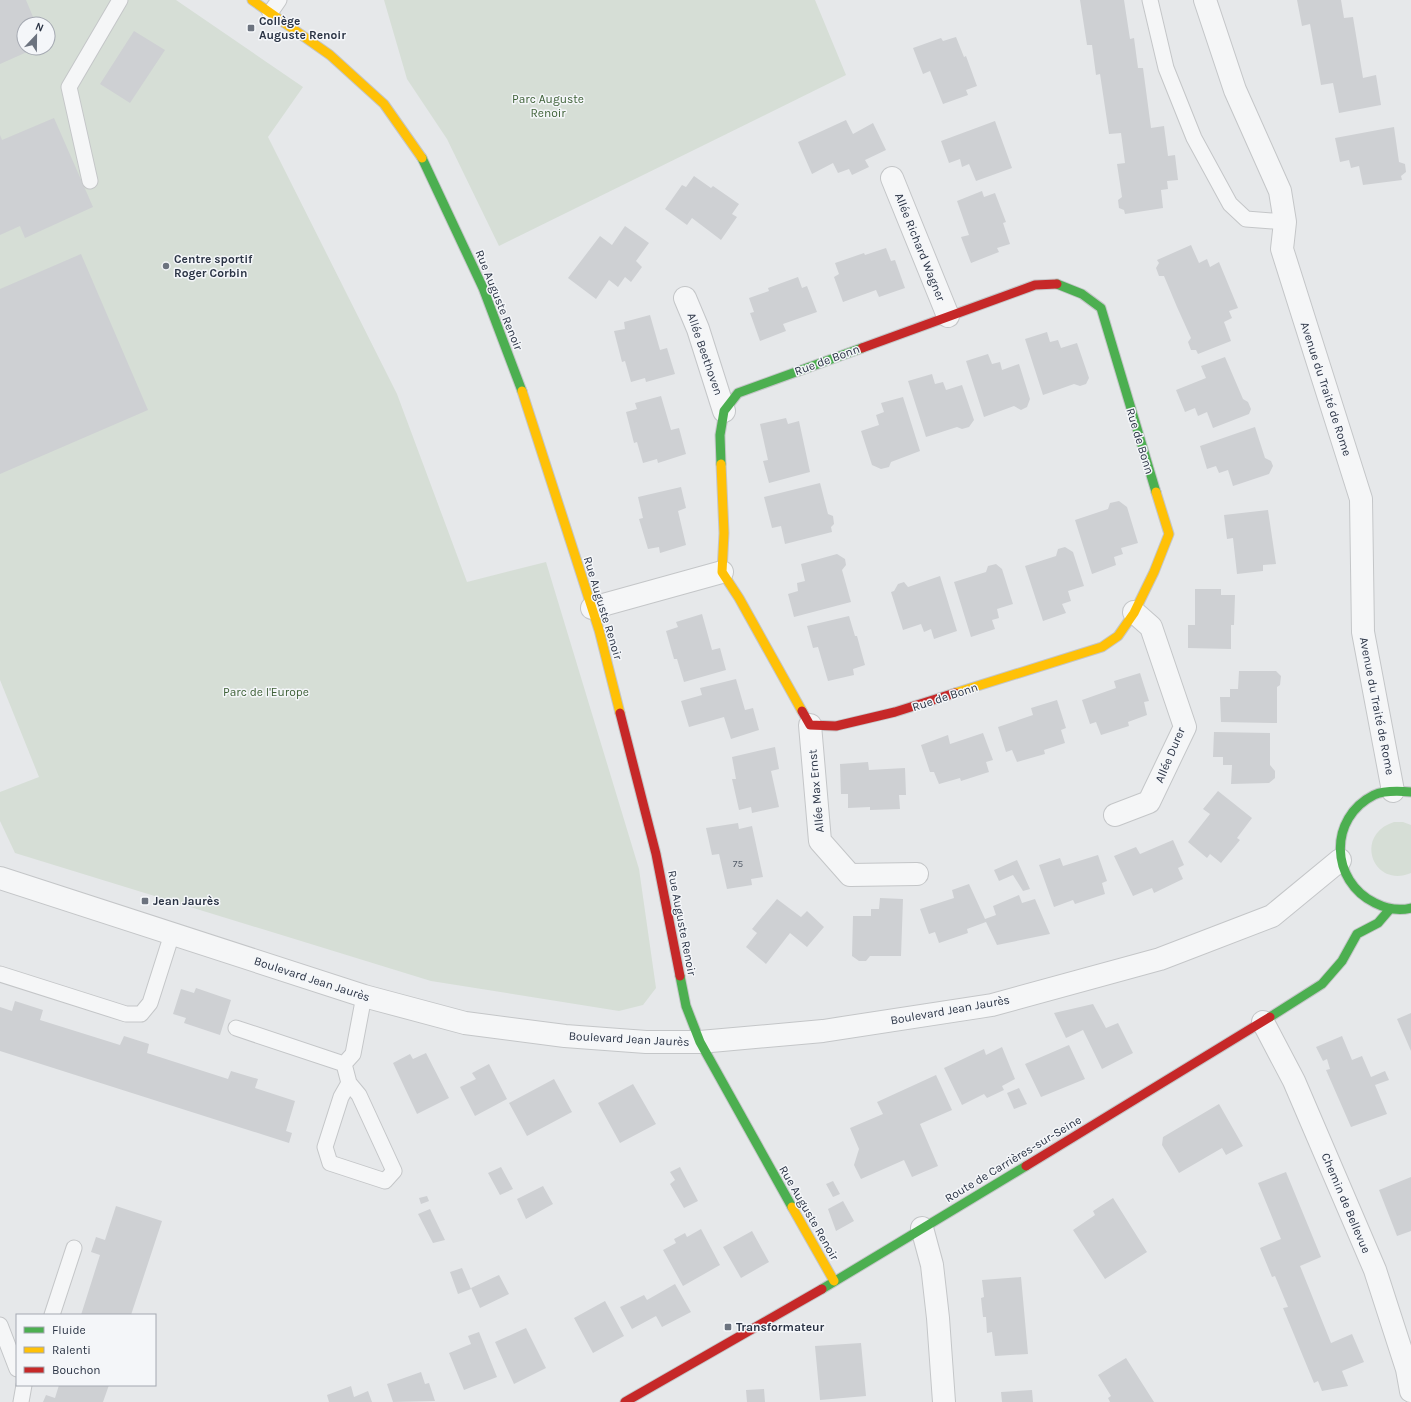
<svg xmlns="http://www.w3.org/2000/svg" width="1411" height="1402" font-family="Karla,sans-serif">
  <rect width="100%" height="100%" fill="#e6e8ea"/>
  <path fill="#d6ded6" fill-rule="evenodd" d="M0 0H176L303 87 268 137 397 394 467 582 546 562 639 869 656 988 643 1005 619 1011 431 981 15 853 0 821V792L39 777 0 680ZM24 24H48V48H24Z
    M384 0H815L846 75 499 246 447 139 407 79Z
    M1394 822H1403L1411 825V873C1373 889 1353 835 1394 822Z"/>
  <path fill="#ced0d3" d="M0 0H26L36 24H24V48H36L0 64Z
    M1080 0H1124L1130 39 1134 38 1138 68H1143L1151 128 1164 126 1168 156 1175 155 1178 180 1167 181 1168 189 1161 190 1163 208 1125 214 1124 210 1119 208 1118 200 1122 197 1117 164 1125 163 1121 133 1109 134 1100 74 1096 75 1092 45H1087Z
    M1297 0H1341L1344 18 1353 17 1363 78 1376 75 1381 105 1339 113 1333 83 1321 85 1310 24 1302 26Z
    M134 31 165 50 130 103 100 84Z
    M956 37 964 57 966 56 977 86 966 90 968 95 943 104 930 71 923 74 913 48 941 38 943 41Z
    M54 118 93 207 25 238 20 226 0 235V135L2 140Z
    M846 120 853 134 873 123 886 150 865 160 869 167 852 175 849 169 838 173 833 163 812 174 798 142Z
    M995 121 1012 168 976 181 969 164 962 167 960 159 949 163 941 141Z
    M1394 127 1399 162 1405 164 1406 172 1401 176 1402 180 1363 185 1359 166 1351 168 1349 160 1340 162 1335 138Z
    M694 176 711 188 713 186 739 204 732 214 737 217 721 240 692 218 687 225 665 209 682 185 686 187Z
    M982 191 984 197 995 193 1006 222 1003 223 1010 244 997 248 999 252 971 263 961 237 969 235 957 201Z
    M625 226 649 243 636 261 642 267 631 282 625 277 618 287 609 280 596 299 568 278 600 236 612 245Z
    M1191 245 1199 263 1207 259 1210 267 1219 262 1238 308 1229 311 1232 318 1224 322 1231 341 1198 354 1196 350H1191L1188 342 1191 338 1177 307 1164 276H1159L1156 268 1159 263 1157 260Z
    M886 248 891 261 895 260 905 288 879 297 876 290 843 302 834 277 839 274 835 263 864 253 865 255Z
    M81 254 148 410 0 474V289Z
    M798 277 802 288 807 286 817 312 783 324 786 331 760 341 750 313 754 312 749 298 769 291 768 288Z
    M650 315 660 350 667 348 675 374 646 382 645 378 631 382 625 361 622 362 614 331 625 329 624 322Z
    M1047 332 1050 342 1058 340 1061 348 1077 343 1089 378 1086 384 1080 386 1074 384 1043 395 1025 339Z
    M988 354 992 364 1000 362 1002 370 1019 364 1030 399 1027 407 1021 410 1014 406 984 417 966 361Z
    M1225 357 1243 399 1248 402 1251 409 1249 414 1213 428 1207 412 1198 416 1195 408 1185 412 1176 390 1206 378 1201 366Z
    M932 374 935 384 943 382 946 390 962 385 974 420 969 427 962 429 957 427 926 437 908 381Z
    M661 396 671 430 679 428 686 454 658 463 657 459 643 463 637 442 634 443 626 412 637 409 635 403Z
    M903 397 920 451 891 462 889 467 881 469 872 465 861 431 879 425 876 415 884 412 881 403Z
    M786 418 788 424 799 421 810 472 769 483 763 461 768 460 760 424Z
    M1255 427 1265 458 1271 461 1273 466 1269 474 1233 486 1228 470 1219 473 1216 466 1207 469 1200 446Z
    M820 483 828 514 833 516 834 524 831 527 832 532 785 544 781 526 772 528 764 497Z
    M681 487 686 508 678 511 686 545 660 553 659 547 648 549 639 519 643 518 638 497Z
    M1119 501 1127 507 1138 543 1121 548 1123 554 1114 557 1116 565 1092 574 1075 520 1108 509 1110 503Z
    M1268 510 1276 564 1263 565V571L1237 574 1233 538 1227 539 1224 515Z
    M1065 547 1073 552 1084 586 1068 591 1071 601 1062 604 1066 613 1043 621 1025 566 1056 556 1058 549Z
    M837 554 845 559 846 565 842 570 851 602 794 617 788 594 798 591 797 583 805 581 801 564Z
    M996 564 1002 569 1013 604 997 609 999 618 992 620 995 629 971 637 954 582 986 572 988 566Z
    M940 576 957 631 934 639 931 629 924 632 921 624 903 630 891 592 894 591 898 584 904 582 908 587Z
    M1195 589H1221V595H1235L1234 625H1231V649L1188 648V625H1195Z
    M702 614 712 650 720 648 726 670 684 682 677 659H674L666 631 678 627 676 622Z
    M849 616 855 636H857L865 665 853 669 854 675 828 681 818 647 813 648 807 626Z
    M1239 671H1276L1281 676 1280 685 1277 687V723L1221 722 1220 697H1230V689H1238Z
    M1140 673 1149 701 1144 702 1147 715 1128 722 1129 726 1101 735 1096 722 1090 724 1082 700 1116 688 1114 681Z
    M736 679 745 710 753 708 759 730 731 739 724 717 689 727 681 701 702 695 700 688Z
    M1057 700 1066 728 1061 730 1065 743 1044 750 1045 754 1017 762 1012 750 1006 752 998 727 1033 715 1031 708Z
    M1214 732 1270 733V765L1275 771V778L1269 783 1231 784 1232 765H1223V757H1213Z
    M983 733 993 760 986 762 989 772 961 781 960 778 939 784 934 772H930L921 745 948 735 950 744Z
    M775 747 779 769 771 771 779 807 752 813 751 807 739 810 732 779H736L732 757Z
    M868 762 869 770 905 768 906 795H899L900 809 870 810V807L848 808V794H841L840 764Z
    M1218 791 1252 818 1237 838 1240 840 1221 863 1210 854 1207 858 1188 842 1210 814 1203 809Z
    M738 823 739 829 752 826 763 877 751 879 752 885 727 889 719 854 712 855 706 828Z
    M1173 840 1184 865 1178 868 1183 879 1154 893 1152 888 1133 896 1114 856 1136 847 1140 854Z
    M1098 855 1107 881 1102 883 1105 894 1075 904 1073 900 1054 907 1039 865 1060 858 1063 866Z
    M1017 860 1030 889 1023 891 1013 875 999 881 994 870Z
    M969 884 985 919 996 915 993 906 1019 895 1022 903 1035 899 1050 934 997 945 986 922 967 929 968 933 939 943 935 932 929 934 920 909 954 898 952 890Z
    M880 898 903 899 901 956H870L866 961H859L852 956 853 916H871V909H879Z
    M777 899 801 917 807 911 824 927 807 947 790 933 766 964 746 947 757 933 752 929Z
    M196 988 231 1000 220 1035 184 1023 186 1018 173 1014 181 989 194 993Z
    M15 1001 43 1010 40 1020 120 1045 124 1036 149 1044 147 1053 228 1079 231 1071 258 1079 255 1088 295 1101 286 1131 292 1133 289 1143 0 1051V1007L12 1011Z
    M1093 1004 1106 1028 1118 1023 1133 1053 1102 1069 1083 1030 1066 1038 1054 1013Z
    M1411 1013V1051L1397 1019Z
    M1342 1036 1352 1060 1362 1056 1371 1077 1385 1071 1389 1080 1375 1085 1387 1114 1351 1127 1326 1070 1330 1069 1327 1059 1323 1061 1316 1047Z
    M1069 1045 1085 1079 1041 1097 1025 1064Z
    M1002 1047 1015 1079 1002 1086 1004 1090 987 1098 984 1094 962 1105 944 1068 984 1049 986 1055Z
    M426 1053 449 1098 417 1114 393 1063 410 1054 413 1059Z
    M489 1064 507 1099 475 1116 460 1087 476 1079 472 1073Z
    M936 1075 952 1110 920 1124 938 1166 912 1177 904 1160 861 1179 854 1165 859 1149 850 1128 883 1114 877 1102Z
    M554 1079 572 1112 527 1136 509 1103Z
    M633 1084 656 1124 620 1143 598 1103Z
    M1019 1088 1027 1104 1014 1109 1007 1093Z
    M1219 1104 1243 1146 1226 1155 1222 1148 1179 1173 1162 1145 1163 1137Z
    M501 1167 513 1189 500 1195 488 1173Z
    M680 1167 698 1201 684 1208 670 1184 675 1180 670 1172Z
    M1286 1172 1321 1257 1300 1266 1331 1343 1352 1334 1364 1362 1342 1371 1348 1386 1322 1391 1318 1381 1314 1383 1283 1308 1288 1307 1275 1276 1272 1277 1260 1248 1281 1239 1258 1183Z
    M1411 1177V1231L1397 1236 1379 1190Z
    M833 1181 840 1194 833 1197 826 1184Z
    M543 1186 553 1204 526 1219 517 1199Z
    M427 1196 429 1201 421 1204 419 1198Z
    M1113 1198 1147 1252 1105 1279 1073 1230 1095 1215 1093 1211Z
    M843 1201 854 1221 836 1231 828 1209Z
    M116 1206 162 1221 131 1315H81L100 1255 91 1252 96 1237 105 1240Z
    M430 1209 445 1240 433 1243 418 1214Z
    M701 1229 720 1265 683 1286 663 1250 676 1243 674 1239 685 1233 687 1237Z
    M752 1231 769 1262 741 1278 723 1247Z
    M462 1268 471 1289 458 1294 450 1272Z
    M499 1275 509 1294 480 1308 471 1288Z
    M1021 1277 1028 1354 995 1356 992 1332 987 1333 986 1317H983L981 1298 984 1297 982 1280Z
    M675 1284 691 1312 662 1327 656 1316 632 1329 620 1307 644 1295 647 1300Z
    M605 1301 624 1336 593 1353 574 1318Z
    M526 1328 546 1368 514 1384 495 1342Z
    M479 1332 497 1377 464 1390 449 1353 471 1344 468 1336Z
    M861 1343 866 1396 820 1400 815 1346Z
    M1126 1358 1154 1402H1110L1108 1398 1111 1396 1098 1375Z
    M421 1372 425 1384 429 1383 435 1401 393 1402 387 1384Z
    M59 1385H109L103 1402H43L46 1395 55 1398Z
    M351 1386 354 1397 368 1391 372 1402H329L327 1395Z
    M764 1389 765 1402H747L746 1390Z
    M1032 1390 1033 1402H1002L1001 1392Z"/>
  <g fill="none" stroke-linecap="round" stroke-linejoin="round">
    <defs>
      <path id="lane" d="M1150 0 1166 68 1194 138 1230 204 1246 219 1285 222
        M270 13 279 0
        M90 181 69 87 120 0
        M0 974 126 1014H141L150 1003 172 934
        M236 1028 344 1064 353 1054 364 996
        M344 1064 349 1083 359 1095 394 1171 385 1181 330 1163 325 1147 341 1097 349 1083
        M52 1315 74 1248
        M0 1325 17 1369
        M21 1402 24 1385"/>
      <path id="street" d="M1205 0 1235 90 1280 191 1285 222 1282 249 1361 499 1363 632 1393 791
        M892 178 948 316
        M685 298 698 329 724 411
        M592 608 722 572
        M810 725 820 841 850 875 917 874
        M1115 815 1149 802 1185 727 1151 627 1134 612
        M0 878 364 996 465 1023 565 1036 646 1042H700L823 1031 992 1005 1160 959 1272 916 1340 860
        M1263 1022 1294 1081 1375 1270 1407 1369 1411 1391
        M922 1228 932 1265 938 1318 944 1402"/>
      <path id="fast" d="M422 158 483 288 522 391
        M1057 284 1082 294 1101 308 1156 492
        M721 464 720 435 724 411 738 393 862 348
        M1411 792C1400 791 1385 790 1374 795 1328 818 1330 881 1375 903 1387 909 1399 911 1411 908
        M680 976 686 1006 700 1042 792 1207
        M1270 1017 1322 984 1342 961 1357 934 1378 923 1390 909
        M822 1289 1026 1166"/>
      <path id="slow" d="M252 0 330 55 384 104 422 158
        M522 391 599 630 620 713
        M721 464 724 533 722 572 739 598 802 711
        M955 693 1102 647 1118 636 1134 613 1154 572 1169 534 1156 492
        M792 1207 834 1281"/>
      <path id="jam" d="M862 348 1035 285 1057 284
        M802 711 810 725 836 726 895 712 955 693
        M620 713 656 854 680 976
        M1026 1166 1270 1017
        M625 1402 822 1289"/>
    </defs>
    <use href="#lane" stroke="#c4c6c8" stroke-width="17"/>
    <use href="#street" stroke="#c4c6c8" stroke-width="24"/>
    <use href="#fast" stroke="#c4c6c8" stroke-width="11"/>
    <use href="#slow" stroke="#c4c6c8" stroke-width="11"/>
    <use href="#jam" stroke="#c4c6c8" stroke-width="11"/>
    <use href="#lane" stroke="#f5f6f7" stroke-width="15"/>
    <use href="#street" stroke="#f5f6f7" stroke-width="22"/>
    <use href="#fast" stroke="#4caf50" stroke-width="9"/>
    <use href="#slow" stroke="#ffc107" stroke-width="9"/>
    <use href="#jam" stroke="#c62828" stroke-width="9"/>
  </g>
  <g fill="#6c737f" stroke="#f4f6f9" stroke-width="1.5">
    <rect x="247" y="24" width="8" height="8" rx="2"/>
    <circle cx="166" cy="266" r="4"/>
    <rect x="141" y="897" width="8" height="8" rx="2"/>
    <rect x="724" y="1323" width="8" height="8" rx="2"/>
  </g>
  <g text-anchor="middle" stroke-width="3" stroke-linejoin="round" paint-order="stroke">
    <g font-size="10" fill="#545c69">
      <text x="738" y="867">75</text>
    </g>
    <g font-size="12" font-weight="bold" fill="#2b3445" stroke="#f4f6f9" text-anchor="start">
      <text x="259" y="25">Collège<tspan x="259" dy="14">Auguste Renoir</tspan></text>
      <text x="174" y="263">Centre sportif<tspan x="174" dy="14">Roger Corbin</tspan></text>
      <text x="153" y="905">Jean Jaurès</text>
      <text x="736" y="1331">Transformateur</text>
    </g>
    <g font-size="12" fill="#3f6138" stroke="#f4f6f9">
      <text x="548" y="103">Parc Auguste<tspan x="548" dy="14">Renoir</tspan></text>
      <text x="266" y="696">Parc de l'Europe</text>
    </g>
    <g font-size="12" fill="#2b3445" stroke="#f4f6f9">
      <text transform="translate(920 247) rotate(68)" y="4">Allée Richard Wagner</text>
      <text transform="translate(499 300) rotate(68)" y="4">Rue Auguste Renoir</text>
      <text transform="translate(705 354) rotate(71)" y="4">Allée Beethoven</text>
      <text transform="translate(827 360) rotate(-20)" y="4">Rue de Bonn</text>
      <text transform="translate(1326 389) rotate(72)" y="4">Avenue du Traité de Rome</text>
      <text transform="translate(1140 441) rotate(73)" y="4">Rue de Bonn</text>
      <text transform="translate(603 608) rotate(73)" y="4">Rue Auguste Renoir</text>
      <text transform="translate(945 697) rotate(-18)" y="4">Rue de Bonn</text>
      <text transform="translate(1377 706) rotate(79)" y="4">Avenue du Traité de Rome</text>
      <text transform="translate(1170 755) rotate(-67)" y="4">Allée Durer</text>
      <text transform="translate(816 791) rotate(-95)" y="4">Allée Max Ernst</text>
      <text transform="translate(682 923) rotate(79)" y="4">Rue Auguste Renoir</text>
      <text transform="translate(312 979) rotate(18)" y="4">Boulevard Jean Jaurès</text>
      <text transform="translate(950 1010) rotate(-10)" y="4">Boulevard Jean Jaurès</text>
      <text transform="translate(629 1039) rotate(3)" y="4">Boulevard Jean Jaurès</text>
      <text transform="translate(1013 1159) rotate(-31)" y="4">Route de Carrières-sur-Seine</text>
      <text transform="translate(1346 1203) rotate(67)" y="4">Chemin de Bellevue</text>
      <text transform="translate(809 1213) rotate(60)" y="4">Rue Auguste Renoir</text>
    </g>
  </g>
  <rect x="16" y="1314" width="140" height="72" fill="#f4f6f9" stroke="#a4a8b1"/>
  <rect x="24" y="1327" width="20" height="6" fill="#4caf50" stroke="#a4a8b1"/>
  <text x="52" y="1334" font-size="12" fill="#2b3445">Fluide</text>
  <rect x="24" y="1347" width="20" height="6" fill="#ffc107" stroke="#a4a8b1"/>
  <text x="52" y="1354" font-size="12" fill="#2b3445">Ralenti</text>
  <rect x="24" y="1367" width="20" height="6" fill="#c62828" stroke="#a4a8b1"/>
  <text x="52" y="1374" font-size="12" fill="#2b3445">Bouchon</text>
  <g transform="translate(36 36) rotate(22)"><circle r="19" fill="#f4f6f9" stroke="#a4a8b1"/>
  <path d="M0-3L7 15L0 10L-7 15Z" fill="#6c737f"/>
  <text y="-6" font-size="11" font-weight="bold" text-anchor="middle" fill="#2b3445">N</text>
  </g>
</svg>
